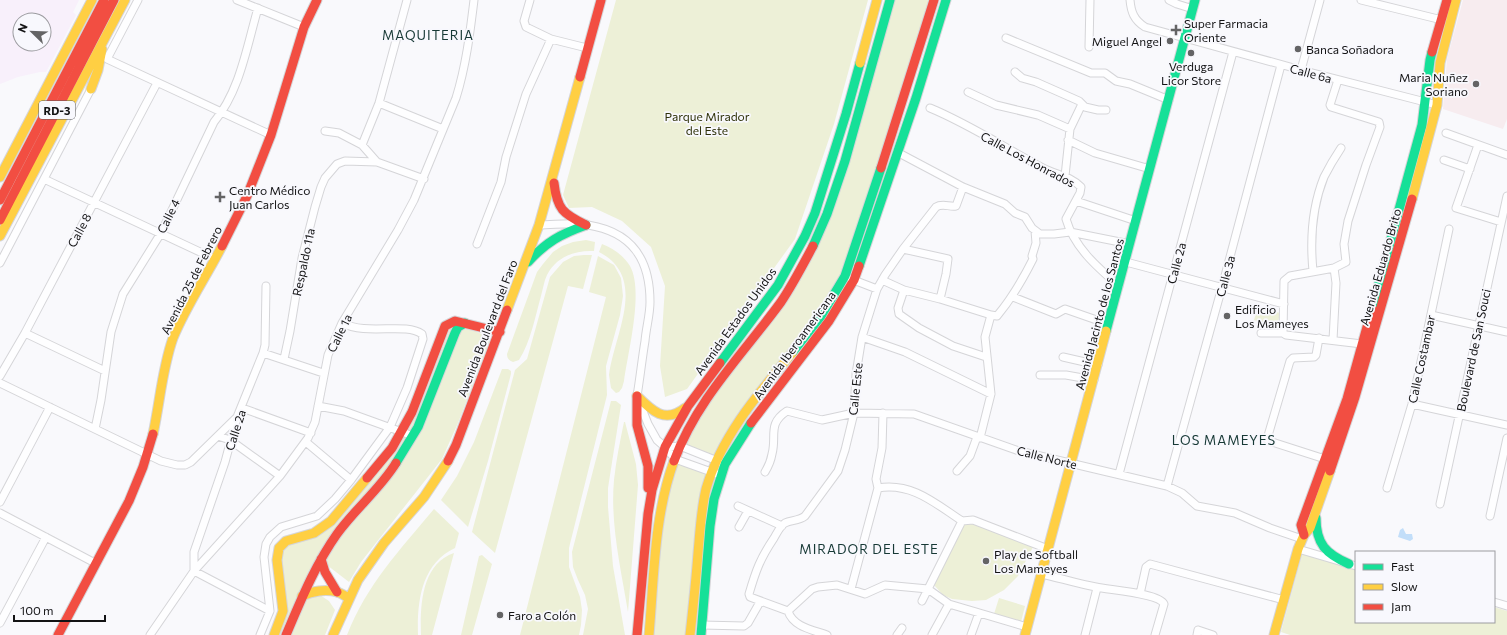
<svg xmlns="http://www.w3.org/2000/svg" width="1507" height="635" viewBox="0 0 1507 635" font-family="Commissioner,sans-serif">
  <style>
    .education { fill: #f7ecef }
    .medical { fill: #f8f0fb; fill-rule: evenodd }
    .green { fill: #edf0d7 }
    .water { fill: #c2def9 }
    .lines { fill: none; stroke-linecap: round; stroke-linejoin: round }
    .street-casing { stroke: #d5d5d8; stroke-width: 9 }
    .fast-casing { stroke: #d5d5d8; stroke-width: 11 }
    .slow-casing { stroke: #d5d5d8; stroke-width: 11 }
    .jam-casing { stroke: #d5d5d8; stroke-width: 11 }
    .street { stroke: #fefeff; stroke-width: 7 }
    .fast { stroke: #16e098; stroke-width: 9 }
    .slow { stroke: #ffcf43; stroke-width: 9 }
    .jam { stroke: #f24e42; stroke-width: 9 }
    .poi-dot { fill: #646465; stroke: #f8f8fd; stroke-width: 1.5 }
    .labels { text-anchor: middle; dominant-baseline: central; stroke-width: 3.5; stroke-linejoin: round; paint-order: stroke }
    .shield { fill: #f8f8fd; stroke: #58585a; stroke-width: 1 }
    .shield-label { font-size: 11px; font-weight: bold; fill: #131314 }
    .poi-label { font-size: 12px; fill: #131314; stroke: #f8f8fd; text-anchor: start }
    .street-label { font-size: 12px; fill: #131314; stroke: #f8f8fd }
    .park-label { font-size: 12px; fill: #2e3108; stroke: #f8f8fd }
    .neighbourhood-label { font-size: 13px; letter-spacing: 1px; fill: #173935; stroke: #f8f8fd }
  </style>
  <rect width="100%" height="100%" fill="#f9f9fc"/>
  <!-- education -->
  <path class="education" d="M1463 0H1507V119L1503 129 1443 109 1447 59Z"/>
  <!-- medical -->
  <path class="medical" d="M0 0H79L73 12 76 15 46 72H40L18 77 0 84ZM20 20H44V44H20Z"/>
  <!-- green -->
  <path class="green" d="M616 0H868L834 124 795 239 687 389 665 397 660 366 665 286 651 247 622 221 592 207 569 208 563 195Z
    M893 0H930L900 102 843 274 833 292 716 457 685 445 696 420 764 329 818 243Z
    M586 240 595 242 594 251C575 250 556 257 547 275 544 281 543 289 541 296 535 317 531 341 519 360L513 362C509 360 507 359 507 354L537 272 543 264 553 252 562 246 573 242Z
    M602 244C613 248 624 256 630 266 644 291 628 352 624 381L622 388 619 392 616 393 611 388 609 375C614 334 649 278 599 252Z
    M584 255H592L583 289 568 286 495 553 472 532 515 370 527 359 550 277 563 262 574 256Z
    M598 256 614 265 621 278 623 296 620 315 606 366 607 395 569 548V567L580 597 582 610 581 625 579 635H520L606 297 589 292Z
    M1258 307 1280 313 1277 326 1254 320Z
    M447 328H450L453 331 411 437 336 533 285 635H276L279 626 280 549 316 533 393 449Z
    M462 329C474 329 481 333 490 340L458 423 442 459 361 562 349 582 323 562 342 532 395 470Z
    M502 369H508L511 371V374L488 461 468 527 441 500 457 476 474 442Z
    M611 401H616L621 405 608 488V507L613 566 625 635H583L588 609 585 595 578 580 573 567 572 552Z
    M624 422H625L636 464 638 485 628 612C621 569 610 524 614 480 616 461 620 441 624 422Z
    M677 463 708 474 687 635H652L664 502Z
    M434 509 459 533 455 548C421 564 417 602 418 635H347C367 584 400 550 434 509Z
    M974 520 1033 547 1018 576 1004 590 986 600 972 601 952 599 943 595 934 585 965 522Z
    M454 553 432 635H421C420 607 421 564 454 553Z
    M1302 554 1356 568V622H1494V607L1507 611V635H1290L1281 632Z
    M482 555 492 564 472 635H461L479 556Z
    M320 595 329 601 335 610 325 635H289L302 602 308 597Z
    M999 598 1025 606 1021 622 994 614Z"/>
  <!-- water -->
  <path class="water" d="M1403 528 1406 534H1412L1413 539 1410 541 1398 537 1400 530Z"/>
  <g class="lines">
    <defs>
      <path id="street" d="M237 0 304 27
        M530 0 524 21 526 27 551 39 587 48
        M1130 0C1131 12 1134 20 1145 27L1301 70 1437 105
        M1169 0 1177 4 1193 9
        M1361 0 1442 20
        M1006 38 1091 73H1105L1116 81 1130 84 1169 100
        M1089 47 1090 0
        M107 59 271 135
        M107 59 138 0
        M1301 70 1320 0
        M1015 72 1022 78 1036 82 1079 101 1085 107 1098 110H1106
        M968 92 996 105 1038 115 1070 129
        M379 103 443 129
        M930 108C969 124 1005 148 1043 168 1056 175 1069 175 1081 187L1080 193 1066 219C1074 247 1097 267 1119 286
        M325 131 339 133 362 145 377 162
        M1446 133 1507 155
        M1068 140 1095 153 1150 169
        M362 145 379 103 407 0
        M1478 145 1456 208 1501 222
        M897 152 963 187 1005 204 1015 213 1025 217 1032 228 1040 234H1054L1070 232 1130 244
        M1444 160 1470 169
        M1065 176 1070 129 1082 104
        M44 179 215 259
        M1076 201 1136 221
        M539 225C555 225 572 222 588 225 632 232 650 259 650 302 650 315 646 328 645 341 642 359 640 378 637 396L648 424 657 440 665 447 675 459 717 474
        M477 244 501 182 506 157 526 94 551 39
        M903 249 948 259 946 274 940 299
        M1126 262 1284 304
        M0 263 91 89
        M1313 271C1310 240 1312 207 1324 177 1329 167 1335 157 1341 148
        M851 279 877 289
        M882 280 904 290 940 299 991 315
        M266 286 265 345 263 353 237 417 225 462 194 552V571L270 611
        M904 290 898 308 899 314 919 328 953 346 986 357
        M1013 297 1056 314 1065 309 1108 324
        M1431 315 1507 332
        M25 333 105 371
        M1261 333H1283L1286 335 1362 344
        M1283 333 1284 281 1290 276 1334 268 1346 262 1344 244 1348 221 1366 165 1380 127 1379 122 1331 107 1330 105 1338 80
        M862 337 905 352 991 394
        M1319 338 1316 355 1314 357 1293 358 1290 361 1267 439 1269 441 1325 459
        M1333 340 1336 283 1334 268
        M263 353 323 373
        M1063 357 1098 365
        M284 359 290 331 302 258 315 207 321 187 325 178 337 164 345 161 377 162 424 179
        M1040 375H1066L1094 380
        M0 376 25 333 157 83
        M0 383 161 461 177 465H185L191 462 236 418
        M1412 404 1507 425
        M318 406 344 411 413 436
        M242 408 311 433
        M95 429 101 400 111 332 123 294 161 233 214 122C240 91 247 46 258 8
        M218 436 230 440 280 476
        M980 438 991 394 985 337 991 315 997 316C1012 298 1023 279 1033 259L1032 256 1036 243 1035 231
        M306 442 351 480
        M665 447 680 446 720 462
        M957 471 970 456 977 437
        M765 472C768 467 771 460 772 454 777 436 767 424 787 411L822 420 854 413 914 414 1019 451 1167 486 1182 493 1197 506 1235 513 1270 528 1302 539
        M1119 474 1233 52
        M1167 486 1222 287 1281 65
        M878 488C912 482 936 504 962 521L973 520 1048 549
        M1387 488 1412 404 1449 229
        M0 502 50 407
        M1440 504 1507 196
        M738 506 782 526
        M0 513 95 563
        M1490 516 1507 438
        M739 527 748 511
        M1298 549 1356 566
        M1042 574C1060 578 1078 584 1096 587 1109 590 1159 593 1164 604L1155 635
        M851 589 878 488 876 479 882 448 883 413
        M1140 594 1146 567 1150 564 1284 600
        M922 601 962 521
        M1494 602 1507 606
        M788 611 812 589 818 587 837 585 865 594 885 585 928 589 949 604 1027 627
        M0 623 46 537
        M702 625 744 626 748 623 760 602
        M150 635 194 571 280 476 308 438 315 422 328 355 342 323 398 230 414 200 456 98C466 66 470 33 474 0
        M260 635 270 611 264 557 266 544 270 537 281 527 317 516 335 499 351 480 390 427 407 388 423 339 422 334C404 322 368 336 342 323
        M827 635C813 630 793 627 788 611L750 597 749 594C756 570 760 559 774 538 777 533 780 526 785 523 791 520 799 521 805 516L838 471 845 450 854 413 856 374 862 337 877 289 885 275 903 249 936 207C942 203 949 207 956 206L963 187
        M897 635 902 628
        M932 635 949 604
        M971 635 979 613
        M1085 635 1097 588
        M1197 635 1198 630 1213 635"/>
      <path id="fast" d="M813 246 827 214 845 161 890 0
        M528 262C546 242 561 234 586 225
        M859 266 916 98 946 0
        M1372 309 1422 125 1430 60 1432 52
        M1106 331 1195 0
        M792 353 821 316 845 276 881 168
        M720 363 778 285 805 236 815 213 846 114 860 63
        M396 463 418 427 455 333 458 327 465 323
        M1316 518C1316 544 1326 554 1349 564
        M701 635 710 526 714 499 725 464 751 423"/>
      <path id="slow" d="M860 63 877 0
        M91 89 98 70 102 49
        M0 177 92 0
        M1412 199 1437 105 1440 63 1456 0
        M0 236 125 0
        M507 310 539 225 580 77
        M637 396C652 411 665 424 685 408
        M153 434C160 402 162 369 173 338 186 306 206 277 222 246
        M302 596C312 591 326 589 337 592 341 593 345 596 349 598
        M274 635 283 611 277 560 279 548 286 541 314 533 331 521 367 478
        M333 635 358 580 384 543 424 497 448 461
        M649 635C654 578 654 515 674 461
        M690 635C693 608 696 580 698 553 700 532 701 510 706 489 721 437 757 395 792 353
        M1025 635 1106 331
        M1274 635 1298 549 1304 535 1310 528 1330 471"/>
      <path id="jam" d="M1432 52 1447 0
        M580 77 601 0
        M881 168 934 0
        M554 183C557 209 563 214 586 225
        M0 200 104 0
        M0 220 114 0
        M222 246 247 196 271 135 304 27 317 0
        M637 396V425L648 466V488
        M751 423 829 321 854 280 859 266
        M448 461 456 445 507 310
        M674 461C697 399 743 354 781 302 793 284 803 265 813 246
        M1330 471 1355 397 1412 199
        M367 478 392 448 412 412 445 326 455 321 500 332
        M1304 535 1301 525 1347 399 1372 309
        M321 559 325 572 337 592
        M58 635 129 501 143 467 153 434
        M286 635C301 600 315 565 337 534 355 509 380 489 396 463
        M637 635 648 514 652 490 665 447 688 406 720 363"/>
    </defs>
    <!-- street casing -->
    <use href="#street" class="street-casing"/>
    <!-- fast casing -->
    <use href="#fast" class="fast-casing"/>
    <!-- slow casing -->
    <use href="#slow" class="slow-casing"/>
    <!-- jam casing -->
    <use href="#jam" class="jam-casing"/>
    <!-- street -->
    <use href="#street" class="street"/>
    <!-- fast -->
    <use href="#fast" class="fast"/>
    <!-- slow -->
    <use href="#slow" class="slow"/>
    <!-- jam -->
    <use href="#jam" class="jam"/>
  </g>
  <!-- markers -->
  <g class="poi-dot">
    <path d="M1174 24h4v4h4v4h-4v4h-4v-4h-4v-4h4z"/>
    <circle cx="1170" cy="41" r="4"/>
    <circle cx="1298" cy="49" r="4"/>
    <circle cx="1191" cy="53" r="4"/>
    <circle cx="1476" cy="84" r="4"/>
    <path d="M218 191h4v4h4v4h-4v4h-4v-4h-4v-4h4z"/>
    <circle cx="1227" cy="316" r="4"/>
    <circle cx="986" cy="561" r="4"/>
    <circle cx="500" cy="615" r="4"/>
  </g>
  <g class="labels">
    <!-- shield labels -->
    <rect class="shield" x="39" y="101" width="36" height="18" rx="3"/>
    <g class="shield-label">
      <text x="57" y="110">RD-3</text>
    </g>
    <!-- poi labels -->
    <g class="poi-label">
      <text x="1184" y="23">Super Farmacia<tspan x="1184" dy="14">Oriente</tspan></text>
      <text x="1162" y="41" text-anchor="end">Miguel Angel</text>
      <text x="1306" y="49">Banca Soñadora</text>
      <text x="1191" y="66" text-anchor="middle">Verduga<tspan x="1191" dy="14">Licor Store</tspan></text>
      <text x="1468" y="77" text-anchor="end">Maria Nuñez<tspan x="1468" dy="14">Soriano</tspan></text>
      <text x="229" y="190">Centro Médico<tspan x="229" dy="14">Juan Carlos</tspan></text>
      <text x="1235" y="309">Edificio<tspan x="1235" dy="14">Los Mameyes</tspan></text>
      <text x="994" y="554">Play de Softball<tspan x="994" dy="14">Los Mameyes</tspan></text>
      <text x="508" y="615">Faro a Colón</text>
    </g>
    <!-- street labels -->
    <g class="street-label">
      <text transform="translate(1311 73) rotate(15)">Calle 6a</text>
      <text transform="translate(1028 159) rotate(28)">Calle Los Honrados</text>
      <text transform="translate(168 216) rotate(-64)">Calle 4</text>
      <text transform="translate(79 230) rotate(-62)">Calle 8</text>
      <text transform="translate(303 262) rotate(-78)">Respaldo 11a</text>
      <text transform="translate(1176 263) rotate(-75)">Calle 2a</text>
      <text transform="translate(1380 267) rotate(-74)">Avenida Eduardo Brito</text>
      <text transform="translate(1225 276) rotate(-75)">Calle 3a</text>
      <text transform="translate(191 280) rotate(-63)">Avenida 25 de Febrero</text>
      <text transform="translate(1099 314) rotate(-75)">Avenida Jacinto de los Santos</text>
      <text transform="translate(735 321) rotate(-54)">Avenida Estados Unidos</text>
      <text transform="translate(487 328) rotate(-69)">Avenida Boulevard del Faro</text>
      <text transform="translate(339 333) rotate(-64)">Calle 1a</text>
      <text transform="translate(794 345) rotate(-54)">Avenida Iberoamericana</text>
      <text transform="translate(1473 350) rotate(-78)">Boulevard de San Souci</text>
      <text transform="translate(1421 359) rotate(-78)">Calle Costambar</text>
      <text transform="translate(855 389) rotate(-84)">Calle Este</text>
      <text transform="translate(235 430) rotate(-72)">Calle 2a</text>
      <text transform="translate(1047 457) rotate(14)">Calle Norte</text>
    </g>
    <!-- park labels -->
    <g class="park-label">
      <text x="707" y="116">Parque Mirador<tspan x="707" dy="14">del Este</tspan></text>
    </g>
    <!-- neighbourhood labels -->
    <g class="neighbourhood-label">
      <text x="428" y="35">MAQUITERIA</text>
      <text x="1224" y="440">LOS MAMEYES</text>
      <text x="869" y="549">MIRADOR DEL ESTE</text>
    </g>
  </g>
  <!-- legend -->
  <rect x="1355" y="551" width="140" height="72" fill="#f8f8fd" stroke="#9c9ca0"/>
  <rect x="1363" y="564" width="20" height="6" fill="#16e098" stroke="#9c9ca0"/>
  <text x="1391" y="571" font-size="12" fill="#131314">Fast</text>
  <rect x="1363" y="584" width="20" height="6" fill="#ffcf43" stroke="#9c9ca0"/>
  <text x="1391" y="591" font-size="12" fill="#131314">Slow</text>
  <rect x="1363" y="604" width="20" height="6" fill="#f24e42" stroke="#9c9ca0"/>
  <text x="1391" y="611" font-size="12" fill="#131314">Jam</text>
  <!-- north arrow -->
  <g transform="translate(32 32) rotate(293)"><circle r="19" fill="#f8f8fd" stroke="#9c9ca0"/>
  <path d="M0-3L7 15L0 10L-7 15Z" fill="#646465"/>
  <text y="-6" font-size="11" font-weight="bold" text-anchor="middle" fill="#131314">N</text>
  </g>
  <!-- scale -->
  <path d="M14 615v6h91v-6" fill="none" stroke="#131314" stroke-width="2"/>
  <text x="20" y="615" font-size="12" fill="#131314" stroke="#f8f8fd" stroke-width="3" paint-order="stroke">100 m</text>
</svg>
